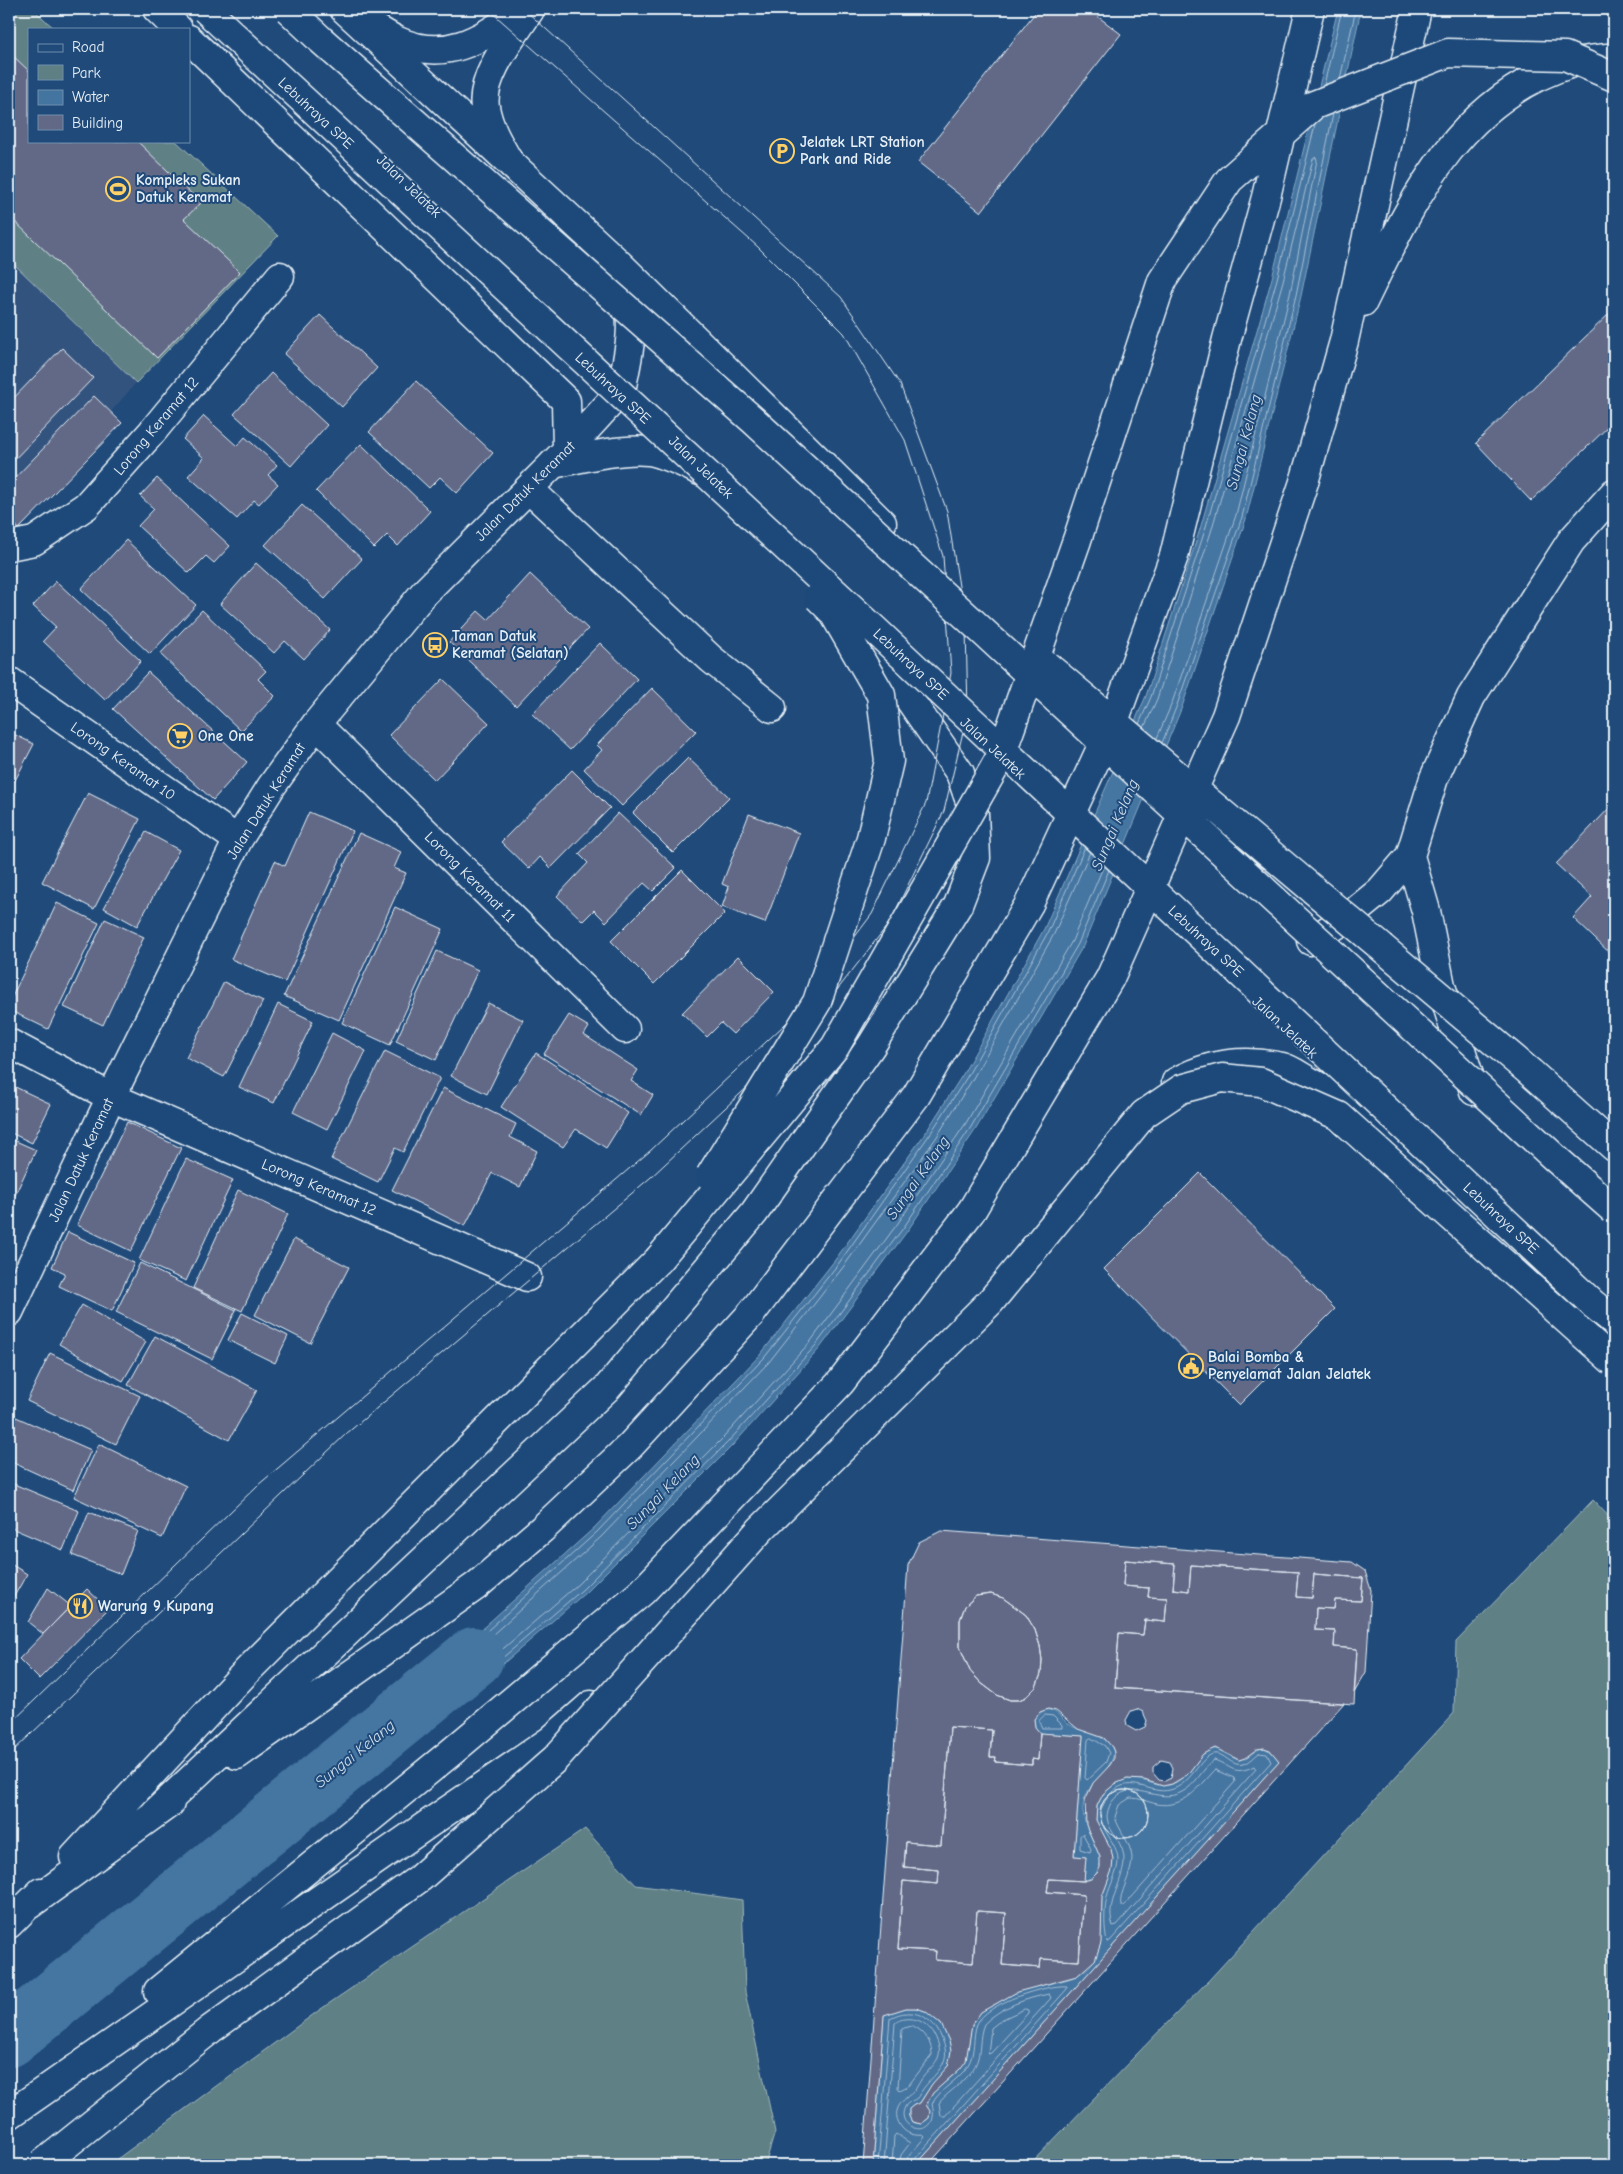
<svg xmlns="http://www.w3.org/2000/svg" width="1623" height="2174" viewBox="0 0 1623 2174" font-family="'Comic Neue',sans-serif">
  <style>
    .built { fill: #33537e }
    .green { fill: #5e8084; stroke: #a3b8be }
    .water { fill: #4475a1; stroke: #86a7c4 }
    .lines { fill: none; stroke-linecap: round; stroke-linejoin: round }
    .shore { stroke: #a6bfd5; stroke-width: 1 }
    .river { stroke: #4475a1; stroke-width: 60 }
    .building { fill: #626987; stroke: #e8f1f8; fill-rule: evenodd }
    .minor-casing { stroke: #e8f1f8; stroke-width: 31 }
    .major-casing { stroke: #e8f1f8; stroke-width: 31 }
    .highway-casing { stroke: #e8f1f8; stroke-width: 31 }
    .minor { stroke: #1f4a7a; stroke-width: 28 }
    .major { stroke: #1f4a7a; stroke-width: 28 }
    .highway { stroke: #1f4a7a; stroke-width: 28 }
    .tram { stroke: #e8f1f8; stroke-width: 1 }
    .highway-bridge-casing { stroke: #e8f1f8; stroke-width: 31; stroke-linecap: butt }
    .highway-bridge { stroke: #1f4a7a; stroke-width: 28 }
    .labels { text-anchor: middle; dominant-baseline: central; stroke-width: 4; stroke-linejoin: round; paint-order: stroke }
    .street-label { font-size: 15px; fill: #e8f1f8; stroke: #1f4a7a }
    .poi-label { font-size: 15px; font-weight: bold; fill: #e8f1f8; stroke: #1f4a7a; text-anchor: start }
    .water-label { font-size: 16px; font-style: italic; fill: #cfdeeb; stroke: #1f4a7a }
  </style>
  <rect width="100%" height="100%" fill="#1f4a7a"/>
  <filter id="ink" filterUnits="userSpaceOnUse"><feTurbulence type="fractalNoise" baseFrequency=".02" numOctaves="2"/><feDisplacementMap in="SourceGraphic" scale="10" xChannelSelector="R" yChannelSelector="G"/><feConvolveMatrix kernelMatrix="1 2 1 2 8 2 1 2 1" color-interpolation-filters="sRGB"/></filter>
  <g filter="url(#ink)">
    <!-- built -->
    <path class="built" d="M9 259 136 383 56 475 9 497Z"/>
    <!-- green -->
    <path class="green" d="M9 9H33L55 29H29V141H176L278 236 136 383 9 259Z
      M1593 1500 1614 1522V2165H1029L1209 1980 1454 1713 1456 1642Z
      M585 1829 636 1885 742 1900 745 1992 775 2132 765 2165H109L318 2011Z"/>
    <!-- water -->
    <path class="water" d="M1338 9H1361L1301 296 1246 519 1182 707 1083 946 976 1129 908 1230 820 1348 732 1446 586 1592 430 1727 395 1695 465 1644 594 1528 760 1355 835 1260 926 1132 963 1074 1044 929 1146 696 1200 529 1272 278Z
      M1044 1710C1056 1708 1060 1718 1070 1725 1081 1732 1094 1732 1105 1740 1110 1743 1112 1747 1114 1752 1111 1775 1083 1782 1083 1810 1084 1829 1097 1844 1101 1862L1095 1876 1084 1881 1086 1857 1074 1856 1083 1736 1040 1733 1035 1727 1034 1719Z
      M1264 1748 1273 1753 1279 1761 916 2165H873L884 2015C894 2011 904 2007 914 2008 936 2010 955 2038 950 2059 948 2072 927 2089 920 2103 909 2105 905 2113 912 2122L921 2124 929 2118C922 2088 946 2087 960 2068 973 2051 965 2027 980 2012 984 2008 991 2005 996 2003 1003 1999 1010 1995 1017 1992 1042 1981 1079 1986 1095 1959 1106 1939 1100 1859 1100 1832 1098 1827 1096 1822 1096 1817 1095 1796 1115 1777 1135 1779 1146 1780 1158 1788 1169 1785 1189 1781 1198 1748 1215 1749 1225 1749 1230 1758 1239 1760 1249 1758 1254 1749 1264 1748Z"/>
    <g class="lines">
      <!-- shore -->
      <path class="shore" d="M1340 79 1356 9
        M1324 85 1342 9
        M1139 724 1151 697 1205 530 1277 279 1315 125
        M1144 728 1157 699 1211 532 1283 281 1313 159 1316 157 1317 160 1290 294 1236 515 1172 703 1157 738
        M1162 743 1177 705 1242 517 1296 295 1333 114
        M1085 847 1048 932 967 1077 930 1134 839 1263 764 1358 597 1532 468 1648 404 1694 405 1698 428 1719H431L583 1589 728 1442 816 1345 904 1227 971 1127 1078 944 1109 870
        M1090 852 1054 934 972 1080 936 1138 844 1266 769 1362 601 1537 472 1653 414 1695V1698L428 1711H431L578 1584 723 1438 811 1341 898 1223 966 1123 1072 941 1104 865
        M450 1678H454L453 1682 431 1701 426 1699V1696Z
        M1045 1715 1053 1716 1062 1725V1728H1042L1039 1721Z
        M1091 1738 1105 1746 1109 1753 1106 1762 1087 1780 1085 1778 1088 1740Z
        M1259 1753 1267 1754 1271 1762 1110 1941 1107 1942C1104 1929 1104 1909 1107 1897 1110 1884 1118 1873 1118 1860 1118 1842 1098 1830 1101 1811 1103 1804 1107 1797 1112 1792 1132 1774 1150 1795 1170 1790 1191 1785 1200 1757 1213 1754 1224 1751 1231 1768 1244 1764 1250 1762 1254 1757 1259 1753Z
        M1214 1760C1231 1765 1233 1777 1254 1766L1256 1769 1117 1925 1113 1926C1105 1904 1122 1884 1124 1863 1126 1843 1108 1833 1107 1817 1107 1812 1109 1807 1111 1803 1130 1775 1157 1806 1182 1792 1196 1785 1202 1769 1214 1760Z
        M1215 1770 1234 1778 1235 1782 1124 1906H1121C1118 1893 1133 1874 1132 1857 1130 1841 1119 1831 1115 1817L1119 1805 1130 1798C1140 1798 1148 1802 1157 1804 1184 1809 1199 1787 1215 1770Z
        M1083 1834 1091 1849 1090 1852 1080 1849V1836Z
        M1049 1994 1051 1998 945 2116H941L939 2103C950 2089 966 2083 975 2066 982 2053 978 2037 984 2024 1000 2007 1027 1998 1049 1994Z
        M1025 2009 1028 2010V2013L991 2053 988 2054 991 2028 1001 2020Z
        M913 2026C925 2031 932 2043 932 2055L908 2086 900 2090 898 2088 902 2029Z
        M878 2165 890 2018C912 2006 933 2016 942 2039 945 2046 947 2054 944 2061 941 2071 927 2082 921 2092 919 2094 919 2096 917 2098 912 2102 908 2101 905 2107 893 2131 942 2142 932 2104 941 2087 959 2081 968 2065 976 2052 972 2037 977 2024 986 2003 1047 1984 1067 1986V1989L914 2160 912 2165
        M884 2165 895 2023C900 2018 910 2018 917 2020 924 2022 930 2028 934 2034 946 2057 936 2061 923 2077 919 2082 916 2090 912 2093 900 2102 890 2112 902 2128 907 2134 915 2136 923 2135L925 2137 908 2157 906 2165
        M892 2165 894 2136 896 2134 910 2143 901 2155 899 2165"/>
      <!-- river -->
      <path class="river" d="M9 2037 474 1657"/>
    </g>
    <!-- building -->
    <path class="building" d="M1038 9H1088L1121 34 981 212 918 162Z
      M9 52 29 71V141H137L201 203 184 219 240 272 157 358 9 216Z
      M1614 309V421L1531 501 1476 443Z
      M320 315 377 368 342 407 284 354Z
      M62 348 93 378 9 465V403Z
      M271 373 327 425 291 466 234 414Z
      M416 381 493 453 457 493 440 477 429 488 369 432Z
      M94 396 122 423 19 529 9 518V484Z
      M204 416 237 446 245 437 277 465 268 475 278 484 259 504 254 500 237 519 188 476 204 458 183 439Z
      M361 444 430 511 398 546 387 535 374 548 316 491Z
      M157 478 230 546 214 563 206 556 189 573 138 526 154 509 140 496Z
      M302 505 362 559 325 599 265 545Z
      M126 540 196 605 150 654 81 589Z
      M256 563 330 630 304 659 285 641 274 653 220 604Z
      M530 574 588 629 516 706 449 642 478 611 488 620Z
      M56 581 141 661 105 700 43 641 56 627 33 606Z
      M202 610 266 671 258 679 275 696 241 731 160 654Z
      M600 643 637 679 570 750 532 714Z
      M148 672 247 762 213 800 113 709Z
      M443 679 489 723 435 780 389 735Z
      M652 688 696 731 622 806 584 769 602 750 597 745Z
      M9 732 34 744 9 792Z
      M688 758 729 797 673 853 633 813Z
      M572 770 610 808 551 868 540 857 529 869 501 842Z
      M88 793 140 819 94 909 42 882Z
      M1614 803V957L1573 918 1592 897 1556 864Z
      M309 812 353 831 285 982 231 959 275 861 285 866Z
      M618 813 676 868 653 891 644 883 606 922 594 910 583 921 557 896 588 863 579 854Z
      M749 814 799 833 765 923 722 907 729 887 722 884Z
      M146 832 179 850 137 926 104 908Z
      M359 833 401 852 394 868 406 873 339 1020 284 996Z
      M682 870 725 913 654 984 611 941Z
      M57 903 99 923 48 1029 9 1010V1003Z
      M395 907 443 929 390 1045 342 1023Z
      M105 919 144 937 103 1025 64 1007Z
      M437 951 478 970 436 1060 396 1041Z
      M738 956 774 992 733 1034 721 1023 707 1037 682 1013Z
      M224 982 263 1001 224 1077 186 1058Z
      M488 1003 523 1020 487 1094 451 1076Z
      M278 1004 313 1021 274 1103 239 1087Z
      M569 1015 589 1027 584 1035 638 1070 631 1081 653 1095 641 1115 544 1054Z
      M332 1033 366 1051 327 1129 293 1112Z
      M385 1051 440 1078 403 1152 395 1148 378 1182 331 1159Z
      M536 1053 628 1113 606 1148 576 1129 563 1147 501 1107Z
      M9 1084 51 1104 32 1143 9 1132Z
      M443 1088 516 1124 510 1137 537 1151 520 1187 492 1173 465 1226 392 1190Z
      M127 1122 181 1148 131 1251 77 1225Z
      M9 1138 36 1150 9 1208Z
      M186 1159 233 1180 186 1281 139 1260Z
      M1200 1173 1335 1309 1239 1405 1104 1269Z
      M238 1190 288 1214 242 1311 193 1288Z
      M68 1232 134 1263 112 1311 59 1286 65 1273 52 1267Z
      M294 1239 349 1267 310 1343 255 1315Z
      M140 1263 236 1310 212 1359 116 1312Z
      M82 1305 146 1342 123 1381 59 1344Z
      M242 1313 288 1336 275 1363 228 1340Z
      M155 1336 257 1390 229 1440 128 1385Z
      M50 1353 140 1396 116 1444 27 1401Z
      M16 1417 91 1450 73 1490 9 1461V1433Z
      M99 1444 186 1486 162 1538 74 1497Z
      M9 1482 79 1511 63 1550 9 1527Z
      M89 1512 138 1531 121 1574 72 1555Z
      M941 1531 1352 1562 1365 1571 1371 1590 1366 1672 1354 1693 1357 1649 1334 1647 1335 1631 1315 1630 1316 1608 1334 1609 1335 1600 1361 1601 1363 1578 1314 1574 1312 1598 1296 1597 1298 1572 1191 1565 1189 1591 1173 1589 1175 1564 1125 1560 1123 1586 1149 1588 1148 1597 1167 1598 1165 1622 1145 1620 1143 1635 1119 1633 1115 1688 1344 1703 928 2165H916L1279 1761 1270 1750 1264 1748 1257 1749 1245 1758 1239 1760 1215 1748 1203 1754 1187 1775 1172 1784 1163 1786 1144 1780 1127 1779 1115 1784 1103 1794 1097 1806 1096 1820 1111 1849 1113 1859 1112 1870 1102 1897 1101 1943 1095 1960 1077 1976 1017 1992 981 2012 972 2025 966 2061 960 2069 933 2093 926 2105 930 2111 929 2118 921 2124 912 2122 909 2116V2109L914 2105 920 2103 932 2084 948 2066 951 2051 949 2041 941 2024 925 2011 916 2008H906L884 2015 873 2165H863L908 1565 919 1542ZM991 1594 1003 1598 1026 1615 1035 1630 1040 1646 1042 1660 1041 1674 1036 1687 1026 1697 1019 1700H1010L997 1695 981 1683 970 1671 960 1647V1620L965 1606 976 1596ZM1048 1709 1056 1711 1078 1729 1104 1738 1112 1747 1114 1752V1758L1110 1765 1093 1783 1085 1800 1086 1825 1100 1857V1867L1098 1872 1091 1879 1084 1881 1049 1879 1047 1892 1084 1895 1079 1961 1041 1959 1040 1968 1002 1965 1006 1913 977 1911 973 1963 935 1960 936 1951 898 1949 903 1881 938 1884 939 1870 904 1867 906 1842 941 1845 950 1727 992 1730 990 1757H996L995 1762 1032 1765V1759L1038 1760 1040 1733 1035 1727 1034 1719 1040 1712ZM1137 1709 1143 1712 1147 1721 1145 1727 1136 1731 1127 1726 1126 1720 1131 1711ZM1161 1760 1170 1762 1173 1768 1171 1778 1165 1781 1159 1780 1153 1773V1767Z
      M1125 1560 1175 1564 1173 1589 1189 1591 1191 1565 1298 1572 1296 1597 1312 1598 1314 1574 1363 1578 1361 1601 1335 1600 1334 1609 1316 1608 1315 1630 1335 1631 1334 1647 1357 1649 1354 1704 1115 1688 1119 1633 1143 1635 1145 1620 1165 1622 1167 1598 1148 1597 1149 1588 1123 1586Z
      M9 1563 27 1574 9 1605Z
      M48 1588 71 1606 43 1634 28 1622Z
      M87 1589 108 1609 39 1679 19 1659Z
      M991 1594 1003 1598 1026 1615 1035 1630 1040 1646 1042 1660 1041 1674 1036 1687 1026 1697 1019 1700H1010L997 1695 981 1683 970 1671 960 1647V1620L965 1606 976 1596Z
      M950 1727 992 1730 990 1757H996L995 1762 1032 1765V1759L1038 1760 1040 1733 1083 1736 1074 1856 1086 1857 1084 1881 1049 1879 1047 1892 1084 1895 1079 1961 1041 1959 1040 1968 1002 1965 1006 1913 977 1911 973 1963 935 1960 936 1951 898 1949 903 1881 938 1884 939 1870 904 1867 906 1842 941 1845Z
      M1100 1814a24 24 0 1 1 48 0a24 24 0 1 1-48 0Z
      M1100 1814a24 24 0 1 1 48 0a24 24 0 1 1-48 0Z"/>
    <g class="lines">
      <defs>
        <path id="minor" d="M157 9 178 29
          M368 24C378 29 387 36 398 41 449 64 484 36 525 9
          M189 39 566 401 567 450
          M508 160C498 143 488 126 485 107 480 76 514 35 530 10
          M529 489 711 659 772 708
          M9 546 34 541 86 506 152 432 280 276
          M9 681 238 840
          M316 724 625 1029
          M1410 856 1426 911 1441 986 1474 1091
          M1311 941 1347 918 1380 891 1410 856 1434 778 1471 697 1571 541 1614 493
          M9 1043 111 1097 527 1277
          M9 1312 111 1097 238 840 271 787 316 724 424 593 567 450 621 391"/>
        <path id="major" d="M344 9 614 259 882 523
          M621 391C627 360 637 325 626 294
          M553 464C581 458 621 448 649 451 667 454 686 464 702 472"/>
        <path id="highway" d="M1363 302C1412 202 1457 98 1573 63 1586 59 1601 59 1614 57
          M1305 479 1344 341 1417 9
          M1531 1073 1614 1147
          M1176 1082C1209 1063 1245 1059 1282 1067 1291 1069 1301 1077 1309 1081 1357 1107 1399 1143 1443 1176
          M237 1755 476 1586 542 1529 630 1446 751 1314
          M155 1813 608 1387 754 1213 871 1046 958 905 976 858 974 813 960 773 863 632
          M74 1857 246 1672 658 1260
          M29 1905 170 1803
          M9 1924 41 1892
          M158 1991 449 1754 642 1592 841 1382 972 1210
          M9 2115 444 1813 551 1740 591 1705"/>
      </defs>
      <!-- minor casing -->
      <use href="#minor" class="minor-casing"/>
      <!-- major casing -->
      <use href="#major" class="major-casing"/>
      <!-- highway casing -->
      <use href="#highway" class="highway-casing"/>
      <!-- minor -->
      <use href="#minor" class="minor"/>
      <!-- major -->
      <use href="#major" class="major"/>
      <!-- highway -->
      <use href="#highway" class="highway"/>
      <!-- tram -->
      <path class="tram" d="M9 1725 257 1486 650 1151 800 1010 872 914 926 803 951 673 943 556 905 440 844 333 758 247 488 9
        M9 1755 346 1434 650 1178 799 1039 890 922 944 811 968 711 966 630 947 511 900 384 841 297 524 9"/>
      <defs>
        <path id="highway-bridge" d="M205 9 873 628 1593 1304 1614 1321
          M288 9 321 40 753 420 1555 1158 1614 1210
          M1046 665 1531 1073
          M710 1176 817 1002 871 838 889 761 881 695 833 612 818 597
          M972 1210 1110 978 1226 716 1305 479
          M658 1260 835 1047 1000 758 1077 540 1162 281 1229 180 1314 105 1448 53 1565 56 1614 77
          M751 1314 916 1096 1029 904 1116 716 1174 556 1227 339 1266 197 1310 9
          M41 2165 211 2029 420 1878 555 1759 760 1530 991 1301 1144 1114 1181 1089 1222 1078 1261 1082 1339 1116 1614 1362"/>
      </defs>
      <!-- highway-bridge casing -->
      <use href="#highway-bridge" class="highway-bridge-casing"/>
      <!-- highway-bridge -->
      <use href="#highway-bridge" class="highway-bridge"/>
    </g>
  </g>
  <!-- icons -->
  <defs>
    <symbol id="parking-ring" viewBox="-11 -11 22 22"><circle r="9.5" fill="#1f4a7a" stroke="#ffd166" stroke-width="1.5"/><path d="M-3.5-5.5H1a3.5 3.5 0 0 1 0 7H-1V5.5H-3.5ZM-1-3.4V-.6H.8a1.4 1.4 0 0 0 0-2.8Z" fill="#ffd166"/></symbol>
    <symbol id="stadium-ring" viewBox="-11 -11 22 22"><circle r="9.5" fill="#1f4a7a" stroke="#ffd166" stroke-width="1.5"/><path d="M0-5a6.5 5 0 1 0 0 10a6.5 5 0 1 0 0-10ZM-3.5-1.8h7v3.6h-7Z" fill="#ffd166"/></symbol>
    <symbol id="bus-ring" viewBox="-11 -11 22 22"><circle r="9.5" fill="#1f4a7a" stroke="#ffd166" stroke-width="1.5"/><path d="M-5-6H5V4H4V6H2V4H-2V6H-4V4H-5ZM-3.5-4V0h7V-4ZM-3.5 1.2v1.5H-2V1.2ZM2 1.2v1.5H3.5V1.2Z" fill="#ffd166"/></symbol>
    <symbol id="supermarket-ring" viewBox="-11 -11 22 22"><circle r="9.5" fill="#1f4a7a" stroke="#ffd166" stroke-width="1.5"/><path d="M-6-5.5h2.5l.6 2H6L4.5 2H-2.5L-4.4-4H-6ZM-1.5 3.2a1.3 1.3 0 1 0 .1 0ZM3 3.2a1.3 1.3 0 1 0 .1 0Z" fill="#ffd166"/></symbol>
    <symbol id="civic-ring" viewBox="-11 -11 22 22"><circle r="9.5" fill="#1f4a7a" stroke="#ffd166" stroke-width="1.5"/><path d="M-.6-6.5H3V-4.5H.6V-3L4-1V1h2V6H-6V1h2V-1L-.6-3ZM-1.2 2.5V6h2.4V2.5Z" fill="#ffd166"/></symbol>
    <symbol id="restaurant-ring" viewBox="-11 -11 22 22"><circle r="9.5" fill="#1f4a7a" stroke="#ffd166" stroke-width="1.5"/><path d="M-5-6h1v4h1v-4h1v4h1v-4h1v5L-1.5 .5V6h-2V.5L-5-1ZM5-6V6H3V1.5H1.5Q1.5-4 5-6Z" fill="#ffd166"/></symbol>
  </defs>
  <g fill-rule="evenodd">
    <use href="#parking-ring" x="768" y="137" width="28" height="28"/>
    <use href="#stadium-ring" x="104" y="175" width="28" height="28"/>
    <use href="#bus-ring" x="421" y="631" width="28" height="28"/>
    <use href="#supermarket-ring" x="166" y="722" width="28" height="28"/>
    <use href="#civic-ring" x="1177" y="1352" width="28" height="28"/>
    <use href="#restaurant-ring" x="66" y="1592" width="28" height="28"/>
  </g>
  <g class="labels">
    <!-- street labels -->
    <g class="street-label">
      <text transform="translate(316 113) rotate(43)">Lebuhraya SPE</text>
      <text transform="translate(409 186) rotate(44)">Jalan Jelatek</text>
      <text transform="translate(613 388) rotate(43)">Lebuhraya SPE</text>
      <text transform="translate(156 426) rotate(-50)">Lorong Keramat 12</text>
      <text transform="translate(701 467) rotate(44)">Jalan Jelatek</text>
      <text transform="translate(525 491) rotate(-45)">Jalan Datuk Keramat</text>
      <text transform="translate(911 664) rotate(43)">Lebuhraya SPE</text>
      <text transform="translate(993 748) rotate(43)">Jalan Jelatek</text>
      <text transform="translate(123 761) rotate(35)">Lorong Keramat 10</text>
      <text transform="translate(266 801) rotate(-58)">Jalan Datuk Keramat</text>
      <text transform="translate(470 877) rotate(45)">Lorong Keramat 11</text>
      <text transform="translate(1206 941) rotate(43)">Lebuhraya SPE</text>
      <text transform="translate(1285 1027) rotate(43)">Jalan Jelatek</text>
      <text transform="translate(81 1160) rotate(-65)">Jalan Datuk Keramat</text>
      <text transform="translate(319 1187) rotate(23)">Lorong Keramat 12</text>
      <text transform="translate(1501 1218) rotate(43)">Lebuhraya SPE</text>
    </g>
    <!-- poi labels -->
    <g class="poi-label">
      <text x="800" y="142">Jelatek LRT Station<tspan x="800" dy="17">Park and Ride</tspan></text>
      <text x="136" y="180">Kompleks Sukan<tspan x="136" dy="17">Datuk Keramat</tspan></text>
      <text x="452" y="636">Taman Datuk<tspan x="452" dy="17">Keramat (Selatan)</tspan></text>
      <text x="198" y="736">One One</text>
      <text x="1208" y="1357">Balai Bomba &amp;<tspan x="1208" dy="17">Penyelamat Jalan Jelatek</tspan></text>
      <text x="98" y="1606">Warung 9 Kupang</text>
    </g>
    <!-- water labels -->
    <g class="water-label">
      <text transform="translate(1244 442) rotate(-75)">Sungai Kelang</text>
      <text transform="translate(1115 825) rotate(-67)">Sungai Kelang</text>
      <text transform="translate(918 1178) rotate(-55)">Sungai Kelang</text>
      <text transform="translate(663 1492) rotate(-46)">Sungai Kelang</text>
      <text transform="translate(355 1754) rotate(-39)">Sungai Kelang</text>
    </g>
  </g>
  <!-- margin -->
  <rect width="1623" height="2174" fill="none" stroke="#1f4a7a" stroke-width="30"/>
  <rect x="15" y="15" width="1593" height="2144" fill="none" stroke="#e8f1f8" stroke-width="2" filter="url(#ink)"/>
  <!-- legend -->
  <rect x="28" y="28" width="162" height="115" fill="#1f4a7a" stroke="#6f8dac"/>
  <rect x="38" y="44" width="25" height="8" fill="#1f4a7a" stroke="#6f8dac"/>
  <text x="72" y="52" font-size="15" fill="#e8f1f8">Road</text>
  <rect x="38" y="65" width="25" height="15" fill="#5e8084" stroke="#6f8dac"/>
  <text x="72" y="78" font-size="15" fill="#e8f1f8">Park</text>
  <rect x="38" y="90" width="25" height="15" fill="#4475a1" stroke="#6f8dac"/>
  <text x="72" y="102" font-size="15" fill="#e8f1f8">Water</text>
  <rect x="38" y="115" width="25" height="15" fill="#626987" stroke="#6f8dac"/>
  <text x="72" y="128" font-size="15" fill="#e8f1f8">Building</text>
</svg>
